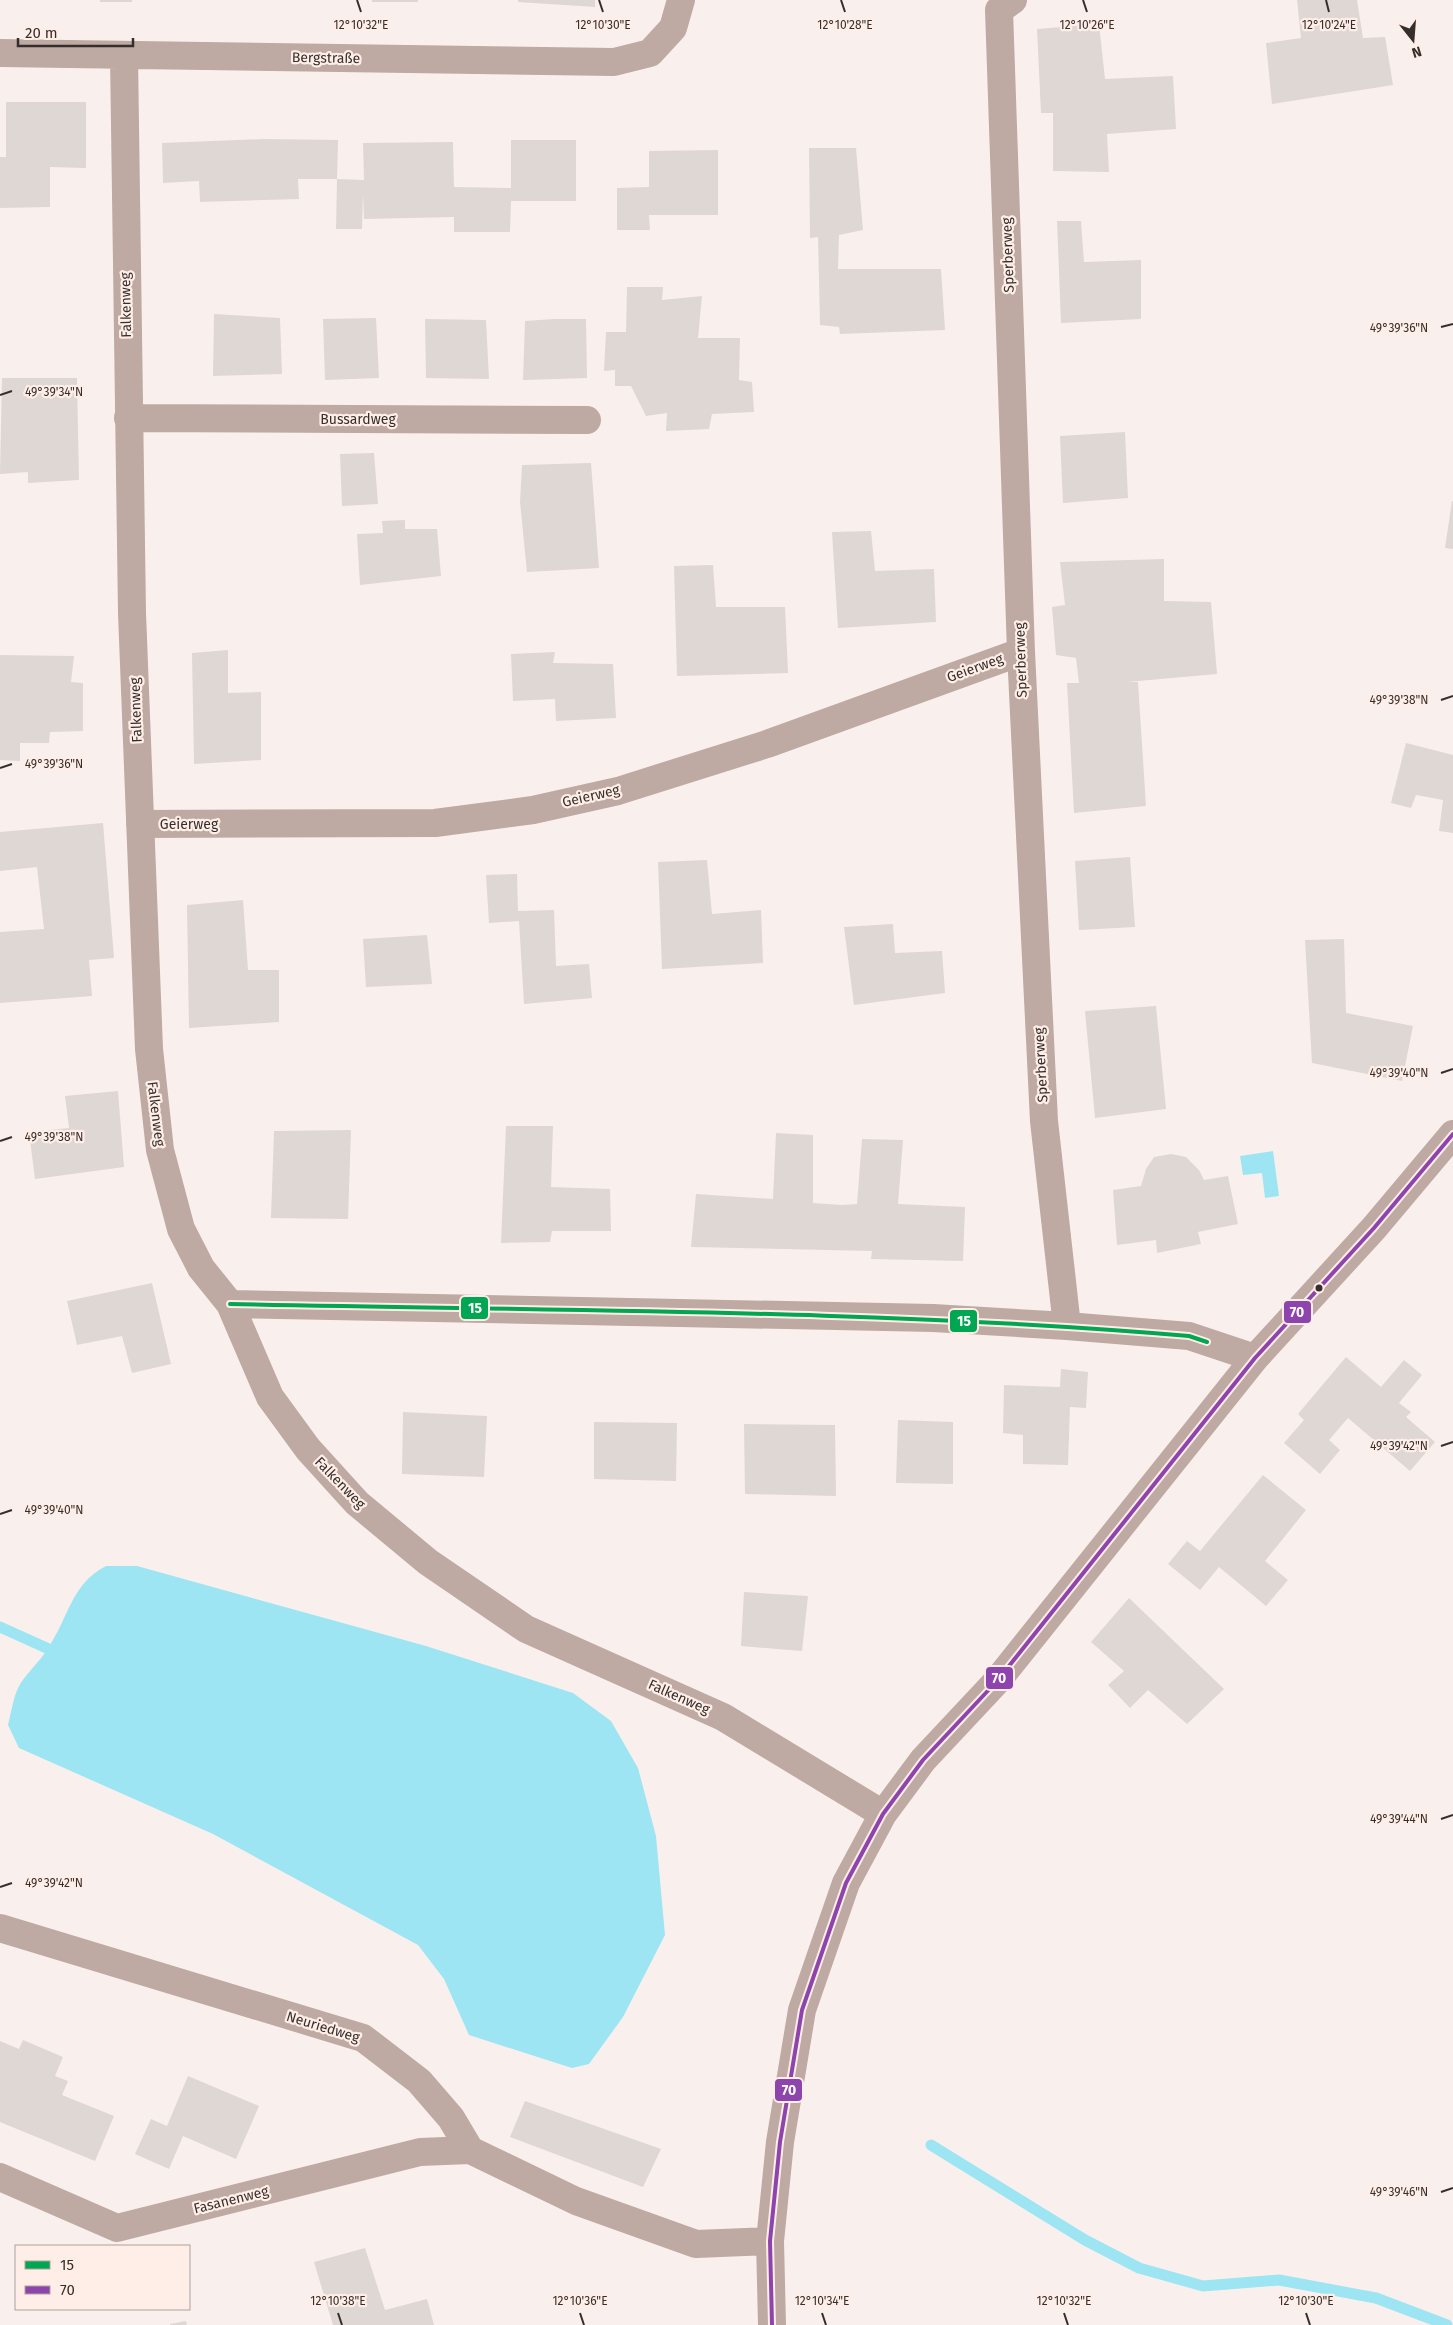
<svg xmlns="http://www.w3.org/2000/svg" width="1453" height="2325" viewBox="0 0 1453 2325" font-family="'Fira Sans',sans-serif">
  <style>
    .water { fill: #9de5f3 }
    .lines { fill: none; stroke-linecap: round; stroke-linejoin: round }
    .stream { stroke: #9de5f3; stroke-width: 11 }
    .building { fill: #ded7d4 }
    .minor { stroke: #bea9a3; stroke-width: 28 }
    .bus-1-casing { stroke: #ffeee7; stroke-width: 8 }
    .bus-2-casing { stroke: #ffeee7; stroke-width: 8 }
    .bus-1 { stroke: #00a651; stroke-width: 4 }
    .bus-2 { stroke: #8e44ad; stroke-width: 4 }
    .ticks { fill: none; stroke: #352f2c; stroke-width: 2 }
    .bus-dot { fill: #352f2c; stroke: #ffeee7; stroke-width: 2 }
    .labels { text-anchor: middle; dominant-baseline: central; stroke-width: 4.5; stroke-linejoin: round; paint-order: stroke }
    .street-label { font-size: 14px; fill: #352f2c; stroke: #ffeee7 }
    .ticks-label { font-size: 12px; text-anchor: middle; fill: #352f2c; stroke: #ffeee7; stroke-width: 4.5; stroke-linejoin: round; paint-order: stroke }
    .line-badge { stroke: #ffeee7; stroke-width: 2 }
    .badge-label { font-size: 14px; text-anchor: middle; font-weight: bold; fill: #fff }
  </style>
  <rect width="100%" height="100%" fill="#f9f0ed"/>
  <!-- water -->
  <path class="water" d="M1273 1151 1279 1196 1265 1198 1262 1173 1243 1175 1240 1156Z
    M106 1566H137L426 1646 573 1693 611 1721 638 1768 656 1836 665 1935 623 2017 589 2064 572 2068 469 2035 444 1979 418 1945 213 1834 19 1748 8 1725C11 1713 13 1699 18 1688 25 1674 40 1662 48 1648 69 1617 71 1584 106 1566Z"/>
  <g class="lines">
    <!-- stream -->
    <path class="stream" d="M0 1627 62 1655
      M931 2145 1085 2240 1139 2268 1203 2286 1279 2280 1376 2298 1447 2325"/>
  </g>
  <!-- building -->
  <path class="building" d="M100 0H132V2H100Z
    M372 0H418V2H372Z
    M518 0H595V7L518 2Z
    M1297 0H1357L1363 38 1385 37 1393 85 1272 104 1266 43 1301 38Z
    M1099 24 1105 79 1173 76 1176 129 1107 134 1109 172 1053 171V113H1041L1037 29Z
    M6 102H86V168L50 167V207L0 208V157H6Z
    M264 139 338 140 337 179H298L299 199 200 202 199 181 163 183 162 143Z
    M511 140H576V201H511L510 232H454V217L364 219 363 194 362 229H336L337 179 364 180 363 143 453 142 454 187 511 188Z
    M809 148H856L863 230 839 235 838 269H941L945 330 840 334 839 327 820 325 818 237 810 238Z
    M718 150V215H649L650 230H617V188L649 187V151Z
    M1057 221H1081L1084 262 1141 260V319L1061 323Z
    M627 287H663L662 300 702 296 698 338H740L739 380 752 382 754 412 712 414 709 429 666 431 667 413 646 416 631 386H615V370L604 371 606 332H626Z
    M214 314 280 318 282 374 213 376Z
    M376 318 379 378 325 380 323 319Z
    M425 319 486 320 489 379 426 378Z
    M554 319H586L587 378 523 380 525 321Z
    M2 378H77L79 480 28 483V472L0 474Z
    M1125 432 1128 498 1063 503 1060 436Z
    M374 453 378 504 342 506 340 454Z
    M591 463 599 568 527 572 520 502 522 465Z
    M1452 501H1453V549L1445 548Z
    M405 520V529H437L441 576 360 585 357 534 383 533 382 521Z
    M871 531 875 571 934 569 936 622 838 628 832 532Z
    M1164 559V601L1211 602 1217 674 1127 682H1138L1146 806 1074 813 1067 683H1079L1076 658 1056 655 1052 607 1065 605 1060 562Z
    M713 565 716 607H785L788 673 677 676 674 566Z
    M228 650V693L261 692V760L194 764 192 653Z
    M555 652 553 663 613 664 616 718 556 721 555 699 513 701 511 654Z
    M0 655 74 656 71 682 83 683V731L50 732 49 743H20V761L0 760Z
    M1406 743 1453 755V833L1439 831 1443 800 1416 795 1411 808 1391 803Z
    M103 823 114 958 89 960 92 996 0 1003V932L44 929 37 867 0 871V832Z
    M1130 857 1135 927 1079 930 1075 861Z
    M707 860 712 914 761 910 763 963 662 969 658 862Z
    M517 874 518 911 554 910 556 966 589 964 592 998 524 1004 519 921 489 923 486 875Z
    M243 900 248 970H279V1022L189 1028 187 905Z
    M893 924 895 953 942 951 945 993 854 1005 844 927Z
    M427 935 432 984 366 987 363 939Z
    M1344 939 1346 1013 1413 1026 1402 1081 1312 1063 1305 940Z
    M1156 1006 1166 1109 1095 1118 1085 1011Z
    M118 1091 124 1167 35 1179 29 1132 69 1128 65 1096Z
    M506 1126H553L551 1187 610 1189 611 1231H552L550 1242 501 1243Z
    M351 1130 348 1219 271 1218 274 1131Z
    M776 1133 813 1135V1203L842 1205 857 1204 862 1139 903 1140 898 1204 965 1207 963 1261 871 1259 872 1251 691 1247 696 1194 773 1199Z
    M1171 1154 1186 1157 1199 1170 1204 1180 1228 1176 1238 1224 1198 1232 1201 1244 1157 1253 1156 1240 1117 1245 1113 1190 1141 1186 1146 1169 1154 1157Z
    M152 1283 171 1364 132 1373 122 1336 77 1345 67 1301Z
    M1346 1357 1381 1387 1404 1360 1422 1375 1399 1403 1411 1412 1406 1417 1435 1442 1410 1471 1348 1418 1329 1440 1340 1450 1320 1474 1284 1443 1304 1420 1298 1414Z
    M1061 1369 1088 1372 1086 1408 1070 1407 1068 1465 1023 1464V1435L1003 1433 1004 1385 1060 1387Z
    M403 1412 487 1416 484 1477 402 1474Z
    M898 1420 953 1422V1484L896 1483Z
    M594 1422 677 1423 676 1481 594 1479Z
    M744 1424 835 1425 836 1496 745 1494Z
    M1263 1475 1306 1510 1265 1561 1288 1580 1266 1606 1219 1567 1200 1590 1168 1564 1187 1541 1200 1551Z
    M744 1592 808 1596 802 1651 741 1646Z
    M1129 1598 1224 1689 1187 1724 1148 1690 1130 1708 1108 1685 1124 1671 1091 1642Z
    M23 2040 63 2057 55 2076 68 2081 62 2095 114 2116 95 2161 0 2122V2041L19 2049Z
    M188 2076 259 2106 236 2159 183 2136 169 2169 135 2154 151 2119 167 2126Z
    M525 2101 661 2149 643 2187 510 2137Z
    M365 2248 385 2310 427 2299 434 2325H333L314 2262Z
    M186 2321 187 2325H170V2324Z"/>
  <g class="lines">
    <!-- minor -->
    <path class="minor" d="M1013 0 999 10 1021 652 1044 1121 1067 1326
      M0 53 614 62 650 53 673 28 681 0
      M124 55 132 613 149 1049 160 1150 181 1229 201 1268 230 1304 270 1397 308 1449 357 1503 428 1562 526 1629 723 1717 883 1814
      M128 418 587 420
      M140 824 435 823 533 810 618 791 767 744 1021 652
      M230 1304 933 1318 1067 1326 1189 1336 1255 1358
      M0 1928 363 2038 419 2081 451 2118 470 2150 576 2201 696 2244 770 2241
      M0 2177 117 2228 420 2152 470 2150
      M772 2325 770 2241 780 2142 802 2010 846 1883 883 1814 923 1760 997 1681 1255 1358 1374 1228 1453 1134"/>
    <defs>
      <path id="bus-1" d="M230 1304C550 1311 871 1309 1189 1336L1207 1342"/>
      <path id="bus-2" d="M772 2325 770 2241 780 2142 802 2010 846 1883 883 1814 923 1760 997 1681 1255 1358 1374 1228 1453 1134"/>
    </defs>
    <!-- bus-1 casing -->
    <use href="#bus-1" class="bus-1-casing"/>
    <!-- bus-2 casing -->
    <use href="#bus-2" class="bus-2-casing"/>
    <!-- bus-1 -->
    <use href="#bus-1" class="bus-1"/>
    <!-- bus-2 -->
    <use href="#bus-2" class="bus-2"/>
  </g>
  <!-- ticks -->
  <path class="ticks" d="M357 0 361 12M599 0 603 12M841 0 845 12M1083 0 1087 12M1326 0 1329 12M1441 327 1453 324M0 395 12 391M1441 700 1453 696M0 768 12 764M1441 1073 1453 1069M0 1141 12 1137M1441 1446 1453 1442M0 1514 12 1510M1441 1819 1453 1815M0 1887 12 1883M1441 2192 1453 2188M338 2313 342 2325M580 2313 584 2325M822 2313 826 2325M1064 2313 1068 2325M1306 2313 1310 2325"/>
  <!-- markers -->
  <circle class="bus-dot" cx="1319" cy="1288" r="4.5"/>
  <g class="labels">
    <!-- street labels -->
    <g class="street-label">
      <text transform="translate(326 58) rotate(1)">Bergstraße</text>
      <text transform="translate(1008 255) rotate(-92)">Sperberweg</text>
      <text transform="translate(126 305) rotate(-91)">Falkenweg</text>
      <text x="358" y="419">Bussardweg</text>
      <text transform="translate(1021 660) rotate(-92)">Sperberweg</text>
      <text transform="translate(975 668) rotate(-20)">Geierweg</text>
      <text transform="translate(136 710) rotate(-92)">Falkenweg</text>
      <text transform="translate(591 796) rotate(-13)">Geierweg</text>
      <text x="189" y="824">Geierweg</text>
      <text transform="translate(1041 1065) rotate(-93)">Sperberweg</text>
      <text transform="translate(156 1114) rotate(83)">Falkenweg</text>
      <text transform="translate(340 1483) rotate(46)">Falkenweg</text>
      <text transform="translate(679 1697) rotate(24)">Falkenweg</text>
      <text transform="translate(323 2027) rotate(17)">Neuriedweg</text>
      <text transform="translate(231 2200) rotate(-14)">Fasanenweg</text>
    </g>
  </g>
  <g class="ticks-label">
    <text x="361" y="29">12°10'32"E</text>
    <text x="603" y="29">12°10'30"E</text>
    <text x="845" y="29">12°10'28"E</text>
    <text x="1087" y="29">12°10'26"E</text>
    <text x="1329" y="29">12°10'24"E</text>
    <text x="1399" y="332">49°39'36"N</text>
    <text x="54" y="396">49°39'34"N</text>
    <text x="1399" y="704">49°39'38"N</text>
    <text x="54" y="768">49°39'36"N</text>
    <text x="1399" y="1077">49°39'40"N</text>
    <text x="54" y="1141">49°39'38"N</text>
    <text x="1399" y="1450">49°39'42"N</text>
    <text x="54" y="1514">49°39'40"N</text>
    <text x="1399" y="1823">49°39'44"N</text>
    <text x="54" y="1887">49°39'42"N</text>
    <text x="1399" y="2196">49°39'46"N</text>
    <text x="338" y="2305">12°10'38"E</text>
    <text x="580" y="2305">12°10'36"E</text>
    <text x="822" y="2305">12°10'34"E</text>
    <text x="1064" y="2305">12°10'32"E</text>
    <text x="1306" y="2305">12°10'30"E</text>
  </g>
  <g class="line-badge">
    <rect x="460" y="1296" width="29" height="24" rx="5" fill="#00a651"/>
    <rect x="1283" y="1300" width="29" height="24" rx="5" fill="#8e44ad"/>
    <rect x="949" y="1309" width="29" height="24" rx="5" fill="#00a651"/>
    <rect x="985" y="1666" width="29" height="24" rx="5" fill="#8e44ad"/>
    <rect x="774" y="2078" width="29" height="24" rx="5" fill="#8e44ad"/>
  </g>
  <g class="badge-label">
    <text x="475" y="1313">15</text>
    <text x="1297" y="1317">70</text>
    <text x="964" y="1326">15</text>
    <text x="999" y="1683">70</text>
    <text x="789" y="2095">70</text>
  </g>
  <!-- legend -->
  <rect x="15" y="2245" width="175" height="65" fill="#ffeee7" stroke="#aea29c"/>
  <rect x="25" y="2261" width="25" height="8" fill="#00a651" stroke="#aea29c"/>
  <text x="60" y="2270" font-size="15" fill="#352f2c">15</text>
  <rect x="25" y="2286" width="25" height="8" fill="#8e44ad" stroke="#aea29c"/>
  <text x="60" y="2295" font-size="15" fill="#352f2c">70</text>
  <!-- north arrow -->
  <g transform="translate(1413 40) rotate(163)" stroke="#ffeee7" stroke-width="4" paint-order="stroke">
  <path d="M0-4L9 19L0 12L-9 19Z" fill="#352f2c"/>
  <text y="-8" font-size="14" font-weight="bold" text-anchor="middle" fill="#352f2c">N</text>
  </g>
  <!-- scale -->
  <path d="M18 38v8h115v-8" fill="none" stroke="#352f2c" stroke-width="2.5"/>
  <text x="25" y="38" font-size="15" fill="#352f2c" stroke="#ffeee7" stroke-width="4" paint-order="stroke">20 m</text>
</svg>
